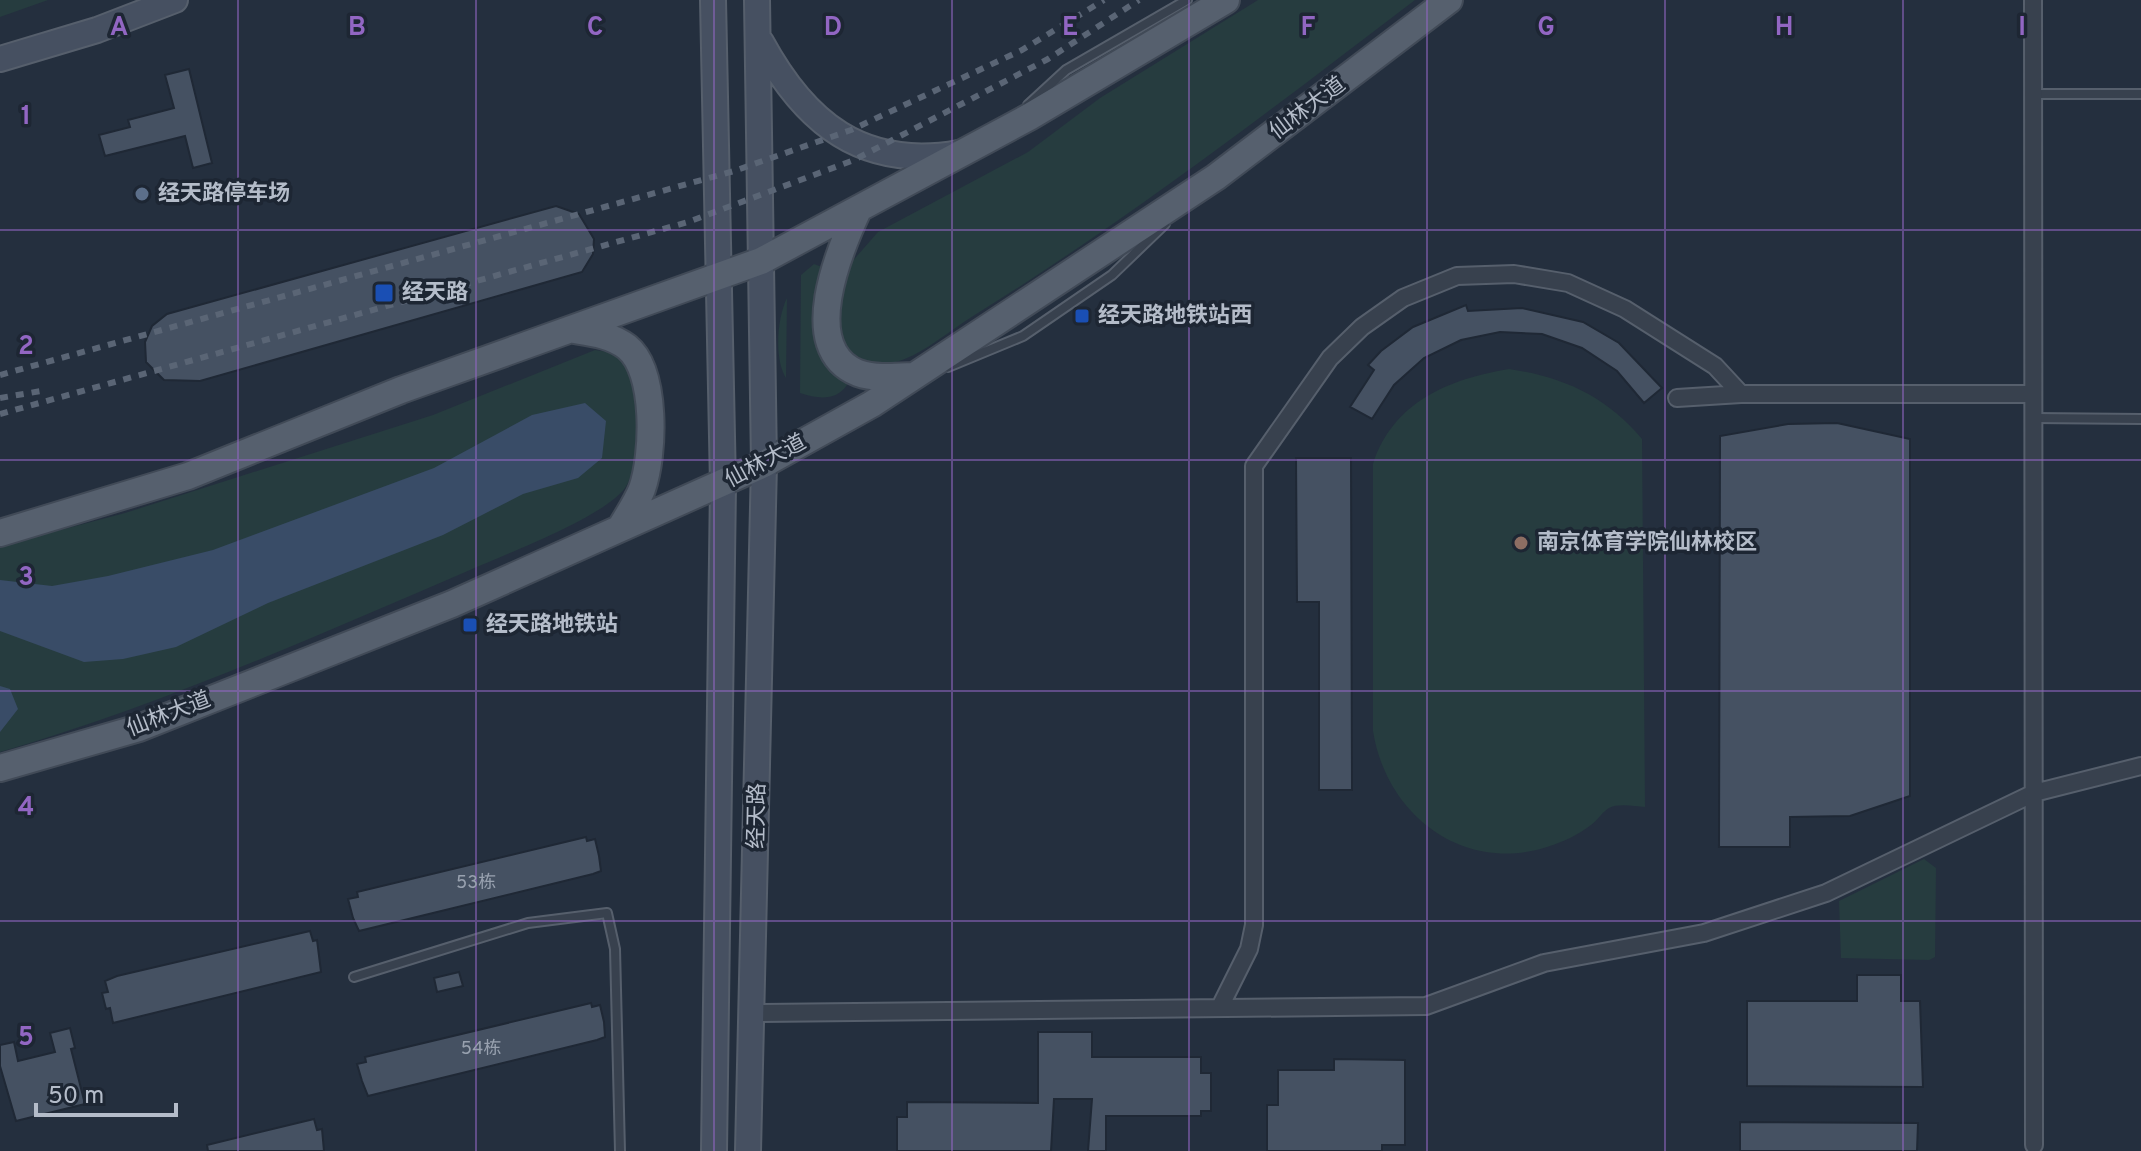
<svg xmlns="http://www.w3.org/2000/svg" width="2141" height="1151" viewBox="0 0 2141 1151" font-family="Overpass,'Noto Sans SC',sans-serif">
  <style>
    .green { fill: #263c3f }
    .water { fill: #394c67 }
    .building { fill: #455162; stroke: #1f2835; stroke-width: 2 }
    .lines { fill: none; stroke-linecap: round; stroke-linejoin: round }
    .lane-casing { stroke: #565f6c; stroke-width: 12 }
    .street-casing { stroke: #565f6c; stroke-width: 20 }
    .secondary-casing { stroke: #565f6c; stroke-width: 28 }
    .primary-casing { stroke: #414a57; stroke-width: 30 }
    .lane { stroke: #38414e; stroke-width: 8 }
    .street { stroke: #38414e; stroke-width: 16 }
    .secondary { stroke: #465061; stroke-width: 24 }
    .primary { stroke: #56606e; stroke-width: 26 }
    .rail { stroke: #5a6575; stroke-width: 6; stroke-dasharray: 8 8; stroke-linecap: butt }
    .grid { fill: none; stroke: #9266c3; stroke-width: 2; stroke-opacity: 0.55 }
    .service-dot { fill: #5c6f8a; stroke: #1d2633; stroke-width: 3 }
    .transit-dot { fill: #1a4fb4; stroke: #1d2633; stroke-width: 3 }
    .education-dot { fill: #8d6e63; stroke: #1d2633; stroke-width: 3 }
    .labels { text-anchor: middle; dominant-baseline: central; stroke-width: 7; stroke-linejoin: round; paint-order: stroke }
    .number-label { font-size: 18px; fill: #98a1af }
    .street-label { font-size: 22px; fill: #b4bcc9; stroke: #1d2633 }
    .poi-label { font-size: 22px; font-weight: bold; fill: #b4bcc9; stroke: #1d2633; text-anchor: start }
    .grid-label { font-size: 26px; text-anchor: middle; font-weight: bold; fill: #9266c3; stroke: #1d2633; stroke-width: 7; stroke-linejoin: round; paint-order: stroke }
  </style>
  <rect width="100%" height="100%" fill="#242f3e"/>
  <!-- green -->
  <path class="green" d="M0 0H48L0 17Z
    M1258 0H1415C1271 110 1125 222 970 318 946 333 914 362 885 364 863 366 848 350 837 334L842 273 878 232 1028 152 1100 98Z
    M814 264 822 267 847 385C836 401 818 399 800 393L801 275Z
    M787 298 786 378C774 359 777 318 787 298Z
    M595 350 615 353C623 361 633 370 637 382 645 401 638 471 625 488 604 517 506 554 470 570 316 636 162 705 0 752V546L125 513 433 415Z
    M1509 369C1563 377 1606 396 1642 439L1645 807C1635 806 1617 803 1609 808 1602 812 1598 820 1591 825 1578 835 1563 842 1547 847 1462 874 1386 814 1373 731V464C1393 402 1449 379 1509 369Z
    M1924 859 1936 868 1935 957 1929 960 1841 958 1839 901Z"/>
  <!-- water -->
  <path class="water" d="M585 403 606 421 602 458 578 478 523 494 443 535 268 603 176 647 123 659 84 662 0 631V580L52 586 108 576 213 550 434 468 532 415Z
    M0 686 10 689 18 709 0 732Z"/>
  <!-- building -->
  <path class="building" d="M189 69 212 163 193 168 185 136 105 156 99 135 130 127 128 120 174 108 165 75Z
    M556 206 579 214 594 239 593 254 582 272 200 381 164 380 146 362 145 342 152 326 167 314Z
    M1466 305 1468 311 1522 308 1583 322 1619 343 1662 388 1644 403 1617 371 1582 348 1542 334 1500 332 1461 340 1424 358 1394 385 1372 419 1350 407 1374 370 1368 365 1381 351 1413 327Z
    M1837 423 1910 439V796L1850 816 1790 817V847H1719L1720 436 1788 424Z
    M1296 458H1351L1352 790H1319V602H1297Z
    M586 837 587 841 595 839 599 856 601 871 593 874 359 931 353 918 348 899 358 897 357 892Z
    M310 931 313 941 317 940 321 972 113 1023 110 1008 106 1009 102 993 108 992 105 981 117 976Z
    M459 972 463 986 437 992 434 978Z
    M1857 975H1901V1001H1920L1923 1087 1747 1086V1001H1857Z
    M591 1003 592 1007 600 1005 604 1022 605 1037 597 1040 368 1096 362 1081 357 1064 366 1062 365 1057Z
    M70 1028 75 1048 71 1049 85 1104 16 1121 0 1066V1045L14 1042 18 1061 55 1052 50 1033Z
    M1038 1032H1092V1057H1201V1073H1211V1111H1201V1116H1106V1151H1088L1092 1099H1054L1051 1151H897V1117H907V1102L1038 1103Z
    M1334 1059 1405 1060V1145H1382V1151H1267V1105H1278V1070H1334Z
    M314 1119 317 1130 322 1129 324 1151H208L207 1145Z
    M1740 1122 1918 1123 1917 1151H1740Z"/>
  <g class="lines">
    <defs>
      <path id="lane" d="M2034 94H2141
        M1028 105 1066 70 1187 0
        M948 367 1023 336 1112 275 1165 224
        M2034 418 2141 419
        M354 977 528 923 607 913 615 949 620 1151"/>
      <path id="street" d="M2033 0 2034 1145
        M1677 398 1741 394H2033
        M1220 1007 1249 949 1254 925V466L1330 358 1362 327 1403 298 1457 276 1514 274 1568 283 1625 309 1715 366 1741 394
        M754 1013 1426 1006 1544 963 1704 933 1826 893 2034 793 2141 766"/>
      <path id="secondary" d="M713 0 723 485 714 1151
        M761 42C805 123 862 170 959 153
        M0 59 97 30 175 0
        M748 1151 764 464 757 0"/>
      <path id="primary" d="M858 210C840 249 797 349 858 373 875 379 895 377 913 376
        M574 330C593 333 611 335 627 347 657 371 654 455 642 489 637 502 628 515 621 527
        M0 533 188 476 401 390 761 261 1029 117 1226 0
        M0 768 139 728 452 604 764 464 872 404 1216 177 1449 0"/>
    </defs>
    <!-- lane casing -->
    <use href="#lane" class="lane-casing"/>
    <!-- street casing -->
    <use href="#street" class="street-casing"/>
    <!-- secondary casing -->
    <use href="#secondary" class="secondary-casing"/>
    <!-- primary casing -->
    <use href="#primary" class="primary-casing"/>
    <!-- lane -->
    <use href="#lane" class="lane"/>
    <!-- street -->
    <use href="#street" class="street"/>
    <!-- secondary -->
    <use href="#secondary" class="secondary"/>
    <!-- primary -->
    <use href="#primary" class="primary"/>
    <!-- rail -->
    <path class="rail" d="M0 375 734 171 851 130 1022 50 1104 0
      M0 398 47 390
      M0 414 688 222 854 160 1048 59 1139 0"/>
  </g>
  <!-- grid -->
  <path class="grid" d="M238 0V1151M476 0V1151M714 0V1151M952 0V1151M1189 0V1151M1427 0V1151M1665 0V1151M1903 0V1151M0 230H2141M0 460H2141M0 691H2141M0 921H2141"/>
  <!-- markers -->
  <circle class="service-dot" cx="142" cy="194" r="8"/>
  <g class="transit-dot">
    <rect x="374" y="283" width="20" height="20" rx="4"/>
    <rect x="1074" y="308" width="16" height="16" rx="4"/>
    <rect x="462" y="617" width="16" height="16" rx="4"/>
  </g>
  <circle class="education-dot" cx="1521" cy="543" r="8"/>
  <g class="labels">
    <!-- number labels -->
    <g class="number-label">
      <text x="476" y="883">53栋</text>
      <text x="481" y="1049">54栋</text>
    </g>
    <!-- street labels -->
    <g class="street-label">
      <text transform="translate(1308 109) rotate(-37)">仙林大道</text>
      <text transform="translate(766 462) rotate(-28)">仙林大道</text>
      <text transform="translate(169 715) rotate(-21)">仙林大道</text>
      <text transform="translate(758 816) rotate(-89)">经天路</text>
    </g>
    <!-- poi labels -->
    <g class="poi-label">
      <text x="158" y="194">经天路停车场</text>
      <text x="402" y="293">经天路</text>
      <text x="1098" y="316">经天路地铁站西</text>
      <text x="1537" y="543">南京体育学院仙林校区</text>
      <text x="486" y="625">经天路地铁站</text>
    </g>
  </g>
  <g class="grid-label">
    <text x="119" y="35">A</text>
    <text x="357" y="35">B</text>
    <text x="595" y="35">C</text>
    <text x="833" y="35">D</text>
    <text x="1070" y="35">E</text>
    <text x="1308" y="35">F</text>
    <text x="1546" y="35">G</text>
    <text x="1784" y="35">H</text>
    <text x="2022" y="35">I</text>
    <text x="26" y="124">1</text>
    <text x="26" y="354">2</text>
    <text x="26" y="585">3</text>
    <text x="26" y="815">4</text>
    <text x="26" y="1045">5</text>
  </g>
  <!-- scale -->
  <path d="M36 1103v12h140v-12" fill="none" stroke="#b4bcc9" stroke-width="4"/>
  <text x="48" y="1103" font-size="24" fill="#b4bcc9" stroke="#1d2633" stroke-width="6" paint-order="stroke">50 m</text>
</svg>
